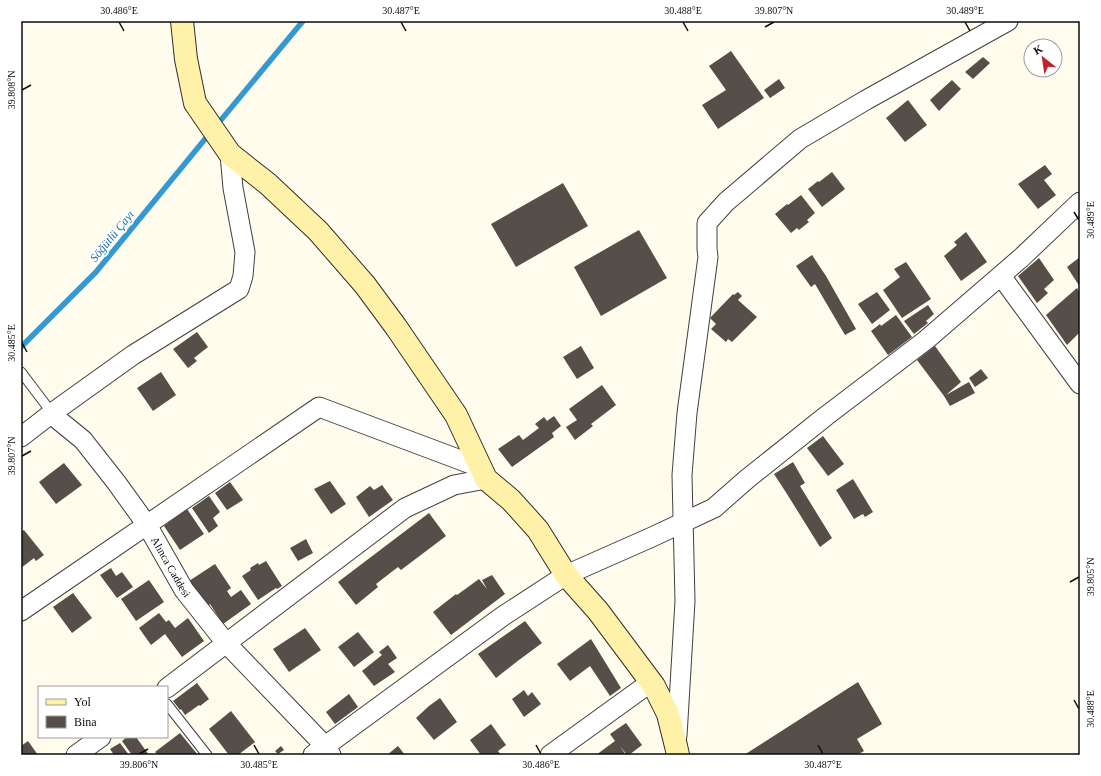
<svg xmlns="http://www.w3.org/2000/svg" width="1101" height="776" viewBox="0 0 1101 776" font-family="Georgia,serif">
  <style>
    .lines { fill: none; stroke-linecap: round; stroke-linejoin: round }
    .stream { stroke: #3499d2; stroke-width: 5.5 }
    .building { fill: #564e49 }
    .lane-casing { stroke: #404040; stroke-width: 11 }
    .street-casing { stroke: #404040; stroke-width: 21 }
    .secondary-casing { stroke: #2f2f2f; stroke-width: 24 }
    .lane { stroke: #fff; stroke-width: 9 }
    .street { stroke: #fff; stroke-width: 19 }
    .secondary { stroke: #fff2a8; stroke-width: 22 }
    .ticks { fill: none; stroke: #0d0d0d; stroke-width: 1.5 }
    .labels { text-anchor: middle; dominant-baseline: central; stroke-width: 4; stroke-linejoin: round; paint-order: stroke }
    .street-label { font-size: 11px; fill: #0d0d0d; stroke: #fff }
    .water-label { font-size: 12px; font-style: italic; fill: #126aa3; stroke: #fff }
    .neatline { fill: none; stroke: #0d0d0d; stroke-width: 1.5 }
    .ticks-label { font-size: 10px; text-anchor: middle; fill: #0d0d0d }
  </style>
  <rect width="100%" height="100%" fill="#fffbed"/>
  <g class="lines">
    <!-- stream -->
    <path class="stream" d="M216 126 303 21
      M21 347 96 272 210 133"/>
  </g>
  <!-- building -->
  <path class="building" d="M731 51 764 98 718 129 702 105 726 90 709 66Z
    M983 57 990 63 973 79 965 72Z
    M779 79 785 88 770 98 764 90Z
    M952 80 961 89 939 111 930 100Z
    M908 100 927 125 905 142 886 118Z
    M1045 165 1052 174 1044 180 1056 195 1038 209 1018 184Z
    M832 172 845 189 822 207 808 189 818 181 819 182Z
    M563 183 588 226 516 267 491 224Z
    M801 195 815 213 807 220 809 222 799 230 797 228 791 233 775 214 787 204 788 205Z
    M639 230 667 278 601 316 574 267Z
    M966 232 987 262 961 281 944 256 957 245 954 242Z
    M812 255 826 276 856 329 845 335 815 284 811 287 796 266Z
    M1080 257V287L1067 267Z
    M1039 258 1054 280 1044 289 1048 293 1037 303 1018 276Z
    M906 262 931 299 902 318 883 290 900 277 894 269Z
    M1077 288 1080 293V332L1067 345 1046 315Z
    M738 292 742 296 738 300 757 317 732 342 728 339 726 342 711 329 716 324 710 318 733 294 734 295Z
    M877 292 890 310 872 324 858 304Z
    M928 305 934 314 926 321 928 323 914 334 904 321Z
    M896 315 912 337 888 355 871 331 880 324 881 326Z
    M197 332 208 347 194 358 197 361 188 368 173 349Z
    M581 346 594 368 577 379 563 357Z
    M935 346 961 382 946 395 969 382 975 393 950 406 944 396 917 360Z
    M981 369 988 378 975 387 969 378Z
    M161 372 176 395 153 411 137 388Z
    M602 385 616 405 591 424 593 426 575 440 566 427 577 420 569 409Z
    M554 416 561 426 552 433 554 437 512 467 498 449 519 435 523 440 539 428 535 424 544 417 547 421Z
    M823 436 844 464 828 476 807 448Z
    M793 462 805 483 800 486 832 538 820 547 787 494 774 474Z
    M64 463 82 485 56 504 39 482Z
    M853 479 873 512 865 517 863 514 854 519 836 490Z
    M330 481 346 504 331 514 314 489Z
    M230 482 243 500 227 510 215 493Z
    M382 485 393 500 369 517 356 497 370 486 374 490Z
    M209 496 220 512 213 518 218 526 209 533 192 508Z
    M187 509 204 534 180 550 164 526Z
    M429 513 446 536 401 570 398 567 376 584 378 587 356 605 338 582Z
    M24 530 44 555 36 561 34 558 21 568V532Z
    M306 539 313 553 298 561 290 548Z
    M266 561 282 586 277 589 276 588 258 600 242 576 251 570 250 568 258 563 259 565Z
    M215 564 231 588 227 591 231 597 241 590 251 604 223 624 210 604 208 606 189 581Z
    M111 568 116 576 122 572 133 587 117 598 100 575Z
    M492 575 505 594 451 635 433 612 456 594 457 595 479 579 487 589 482 580Z
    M149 580 164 602 136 621 121 599Z
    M73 593 92 618 72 633 53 607Z
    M159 613 166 622 169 620 175 628 188 618 204 641 182 657 165 634 151 645 139 628Z
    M525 621 542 643 519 660 496 678 478 654Z
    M305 628 321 650 289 672 273 649Z
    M358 632 374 652 354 667 338 647Z
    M591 639 621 688 610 696 590 666 570 681 557 664Z
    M388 645 397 658 388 664 395 672 374 686 362 671 382 655 379 652Z
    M858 682 882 724 857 739 864 751 857 755H744Z
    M197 683 209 699 200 706 199 705 185 715 181 709 180 710 173 701Z
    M524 690 528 696 532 692 541 704 524 717 512 699Z
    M349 694 358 707 335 724 326 712Z
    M440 698 457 722 434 740 416 718 429 706Z
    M231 711 255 742 238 755H229L209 729Z
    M626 723 642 745 629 755H627L620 746 626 755H596L615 741 610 734Z
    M491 724 506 745 498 751 501 755H481L470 740Z
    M180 733 198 755H158L155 752Z
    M127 737H136L149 755H132L122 741Z
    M28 741 38 755H24L21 752V746Z
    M120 743 129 755H114L110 749Z
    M281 746 284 750 278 754 275 751Z
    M398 746 405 755H387Z"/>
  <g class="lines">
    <defs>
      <path id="lane" d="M21 372 52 413
        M167 704 207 755"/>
      <g id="street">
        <path d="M1001 276 1080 384"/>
        <path id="s1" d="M52 413 56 418 83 440 116 482 147 525 184 590 226 643 325 746 331 755"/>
        <path d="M21 437 52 413 133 355 239 289 243 276 245 252 233 188 230 154"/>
        <path d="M21 611 319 407 479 467 486 479 454 485 405 508 167 688"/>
        <path d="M677 736 685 601 682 475 687 413 708 257 707 249V223L726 202 800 139 866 100 1008 21"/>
        <path d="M76 755 101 737"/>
        <path d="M313 755 503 616 566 575 652 537 714 508 747 479 826 416 926 340 1021 258 1080 202"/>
        <path d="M550 755 651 682"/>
      </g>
      <path id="secondary" d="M182 21 186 59 195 103 230 154 268 184 318 231 365 285 396 327 456 415 486 479 511 500 538 530 566 575 598 611 654 686 668 714 676 746 678 755"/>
    </defs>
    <!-- lane casing -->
    <use href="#lane" class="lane-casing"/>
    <!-- street casing -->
    <use href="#street" class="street-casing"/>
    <!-- secondary casing -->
    <use href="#secondary" class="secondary-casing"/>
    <!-- lane -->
    <use href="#lane" class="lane"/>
    <!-- street -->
    <use href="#street" class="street"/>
    <!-- secondary -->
    <use href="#secondary" class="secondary"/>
  </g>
  <!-- ticks -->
  <path class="ticks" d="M119 22 124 31M401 22 406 31M683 22 688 31M965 22 970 31M765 27 774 22M22 90 31 85M1074 212 1079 220M22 343 27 352M22 456 31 451M1070 582 1079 577M1074 700 1079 709M254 745 259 754M536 745 541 754M818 745 823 754M139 754 148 749"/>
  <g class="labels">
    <!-- street labels -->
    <g class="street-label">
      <text stroke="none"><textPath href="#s1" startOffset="196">Alınca Caddesi</textPath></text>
    </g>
    <!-- water labels -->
    <g class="water-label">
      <text transform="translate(112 236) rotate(-51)">Söğütlü Çayı</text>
    </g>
  </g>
  <!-- border -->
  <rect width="1101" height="776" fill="none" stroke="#ffffff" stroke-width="44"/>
  <!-- legend -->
  <rect x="38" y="686" width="130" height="52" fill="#ffffff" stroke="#9e9e9e"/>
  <rect x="46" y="699" width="20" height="6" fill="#fff2a8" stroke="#9e9e9e"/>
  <text x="74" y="706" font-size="12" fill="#0d0d0d">Yol</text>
  <rect x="46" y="716" width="20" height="12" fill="#564e49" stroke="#9e9e9e"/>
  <text x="74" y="726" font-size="12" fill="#0d0d0d">Bina</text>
  <!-- north arrow -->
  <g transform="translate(1043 58) rotate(330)"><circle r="19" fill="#ffffff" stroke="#9e9e9e"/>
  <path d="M0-3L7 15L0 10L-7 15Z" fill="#c2202e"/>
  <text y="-6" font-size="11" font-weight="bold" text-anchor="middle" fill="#0d0d0d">K</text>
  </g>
  <rect x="22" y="22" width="1057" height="732" class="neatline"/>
  <g class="ticks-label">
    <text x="119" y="14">30.486°E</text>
    <text x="401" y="14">30.487°E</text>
    <text x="683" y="14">30.488°E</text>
    <text x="774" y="14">39.807°N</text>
    <text x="965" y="14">30.489°E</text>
    <text transform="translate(11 90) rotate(-90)" y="4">39.808°N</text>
    <text transform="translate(1090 220) rotate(-90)" y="4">30.489°E</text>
    <text transform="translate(11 343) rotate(-90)" y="4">30.485°E</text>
    <text transform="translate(11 456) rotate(-90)" y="4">39.807°N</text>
    <text transform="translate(1090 577) rotate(-90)" y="4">39.805°N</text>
    <text transform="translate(1090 709) rotate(-90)" y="4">30.488°E</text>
    <text x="139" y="768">39.806°N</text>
    <text x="259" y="768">30.485°E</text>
    <text x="541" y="768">30.486°E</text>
    <text x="823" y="768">30.487°E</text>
  </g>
</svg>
